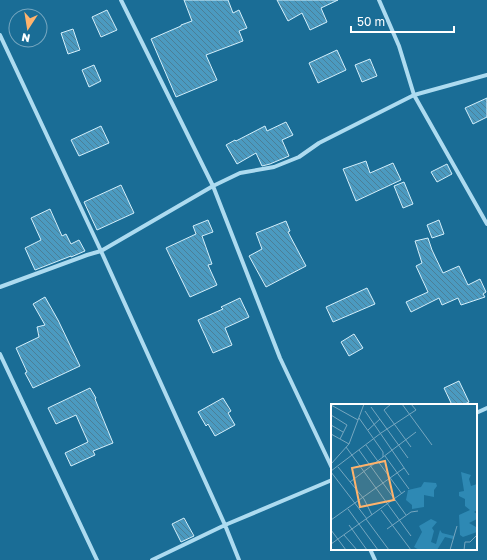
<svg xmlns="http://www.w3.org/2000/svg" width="487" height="560" viewBox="0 0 487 560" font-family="'Golos Text',sans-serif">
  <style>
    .building { fill: url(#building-back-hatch); stroke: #d4effb }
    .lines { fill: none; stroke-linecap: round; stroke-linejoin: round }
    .minor { stroke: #addbf0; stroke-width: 4 }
    .inset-road { fill: none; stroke: #76a7c0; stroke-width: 1 }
    .view { fill: #ffb36c; fill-opacity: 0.15; stroke: #ffb36c; stroke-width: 2 }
    .inset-edge { fill: none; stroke: #fff; stroke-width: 2 }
  </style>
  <defs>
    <pattern id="building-back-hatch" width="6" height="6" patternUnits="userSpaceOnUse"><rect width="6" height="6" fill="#4b9ac0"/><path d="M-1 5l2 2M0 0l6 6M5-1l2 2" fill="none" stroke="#4b7f97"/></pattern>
  </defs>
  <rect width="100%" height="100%" fill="#1a6d96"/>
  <!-- building -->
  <path class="building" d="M184 0H228L233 13 239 10 247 28 239 31 243 41 206 55 217 80 176 97 151 39 181 26V25L192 21Z
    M277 0H338L321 8 327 22 310 30 302 13 288 21Z
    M107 10 117 30 101 37 92 17Z
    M73 29 80 50 68 54 61 33Z
    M337 50 346 70 318 83 309 63Z
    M370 59 377 76 362 82 355 65Z
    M94 65 101 81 89 87 82 70Z
    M487 98V117L473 124 465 108Z
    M286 122 293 135 282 140 289 156 270 164 262 166 256 153 237 164 226 145 235 140 236 141 265 126 267 131Z
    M101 126 109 143 79 156 71 140Z
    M366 161 370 173 393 163 401 180 356 201 343 169Z
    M447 164 452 174 437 182 431 172Z
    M404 182 413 204 403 208 394 186Z
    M121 185 134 213 97 230 84 202Z
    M50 209 62 236 66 234 71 244 79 240 85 251 71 257V256L35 270 25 248 41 240 31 218Z
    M208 220 213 232 202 236 212 264 208 265 217 285 190 297 166 248 196 234 193 226Z
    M439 220 444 234 432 238 427 225Z
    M286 221 290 231 288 232 306 266 266 287 249 256 262 249 256 233Z
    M428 238 432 250 443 273 459 266 468 285 480 279 486 292 483 294 485 297 461 305 458 298 442 305 439 298 411 312 406 302 428 292 416 266 422 263 415 241Z
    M367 288 375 304 333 322 326 307Z
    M45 297 58 320 80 366 33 388 25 373 27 372 16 348 39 337 37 327 45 325 33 304Z
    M240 298 249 317 225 328 232 345 213 353 198 320 223 309 221 307Z
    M354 334 363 348 349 356 341 342Z
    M459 381 469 402 463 405H452L444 388Z
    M90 388 96 398 95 399 113 443 93 451 95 455 71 466 65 453 88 442 76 415 56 424 48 408Z
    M223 398 231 411 228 413 235 425 215 436 208 424 206 426 198 412Z
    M184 518 194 536 181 542 172 524Z"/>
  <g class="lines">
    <!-- minor -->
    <path class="minor" d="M121 0 213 186 280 358 332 468
      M379 0 399 46 414 95 487 224
      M0 35 101 251 225 525 239 560
      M0 287 87 255 101 251 213 186 240 173 274 167 299 157 319 143 414 95 487 75
      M0 354 97 560
      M476 413 487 408
      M370 549 375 560
      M152 560 225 525 332 480"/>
  </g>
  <!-- overview -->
  <g transform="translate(331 404)">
    <rect width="146" height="146" fill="#1a6d96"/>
    <path d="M93 78 105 79 106 82 103 86V93L93 91V103L81 105V101L75 96 77 86 90 83Z" fill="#2e89b4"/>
    <path d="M130 68 140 71 138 75 140 82 146 80V106L143 108 146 110V115L138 119 145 123 146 128 132 133 129 131 128 111 139 106 134 102V95L128 92V88L133 87Z" fill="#2e89b4"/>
    <path d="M100 115 106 118 101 124 103 127 100 138 105 140 109 126 111 129 123 132 122 135 114 133 106 146H88L83 143 91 128 88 122Z" fill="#2e89b4"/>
    <path class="inset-road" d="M60 0 53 6 80 43M71 0 101 41M0 1 27 16M40 3 77 54M34 7 78 71M0 11 16 21 9 35M28 14 52 48V53M0 21 12 28M37 26 49 15M0 30 18 40M35 41 71 90M15 43 80 132M28 46 75 111M54 52 78 85M0 60 18 40 33 0M7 63 33 95 41 111M0 67 50 29 85 6 80 0M0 68 36 115M19 78 85 28M17 105 47 146M50 106 80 146M35 115 58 146M0 116 73 64M18 121 36 146M56 125 80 108 87 107M0 126 15 146M13 131 26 146M0 140 74 87M119 146 126 122M133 146 134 138H139L146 131"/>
    <path class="view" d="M54 57 63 96 29 103 21 64Z"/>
    <rect width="146" height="146" class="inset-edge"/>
  </g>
  <!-- north arrow -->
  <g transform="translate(28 28) rotate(192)"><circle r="19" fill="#1a6d96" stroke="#76a7c0"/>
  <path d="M0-3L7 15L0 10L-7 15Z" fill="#ffb36c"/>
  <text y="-6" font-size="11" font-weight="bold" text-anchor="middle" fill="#ffffff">N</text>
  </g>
  <!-- scale -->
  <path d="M351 26v6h103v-6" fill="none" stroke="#ffffff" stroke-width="2"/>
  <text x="357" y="26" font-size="12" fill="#ffffff" stroke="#1a6d96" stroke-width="3" paint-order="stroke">50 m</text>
</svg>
